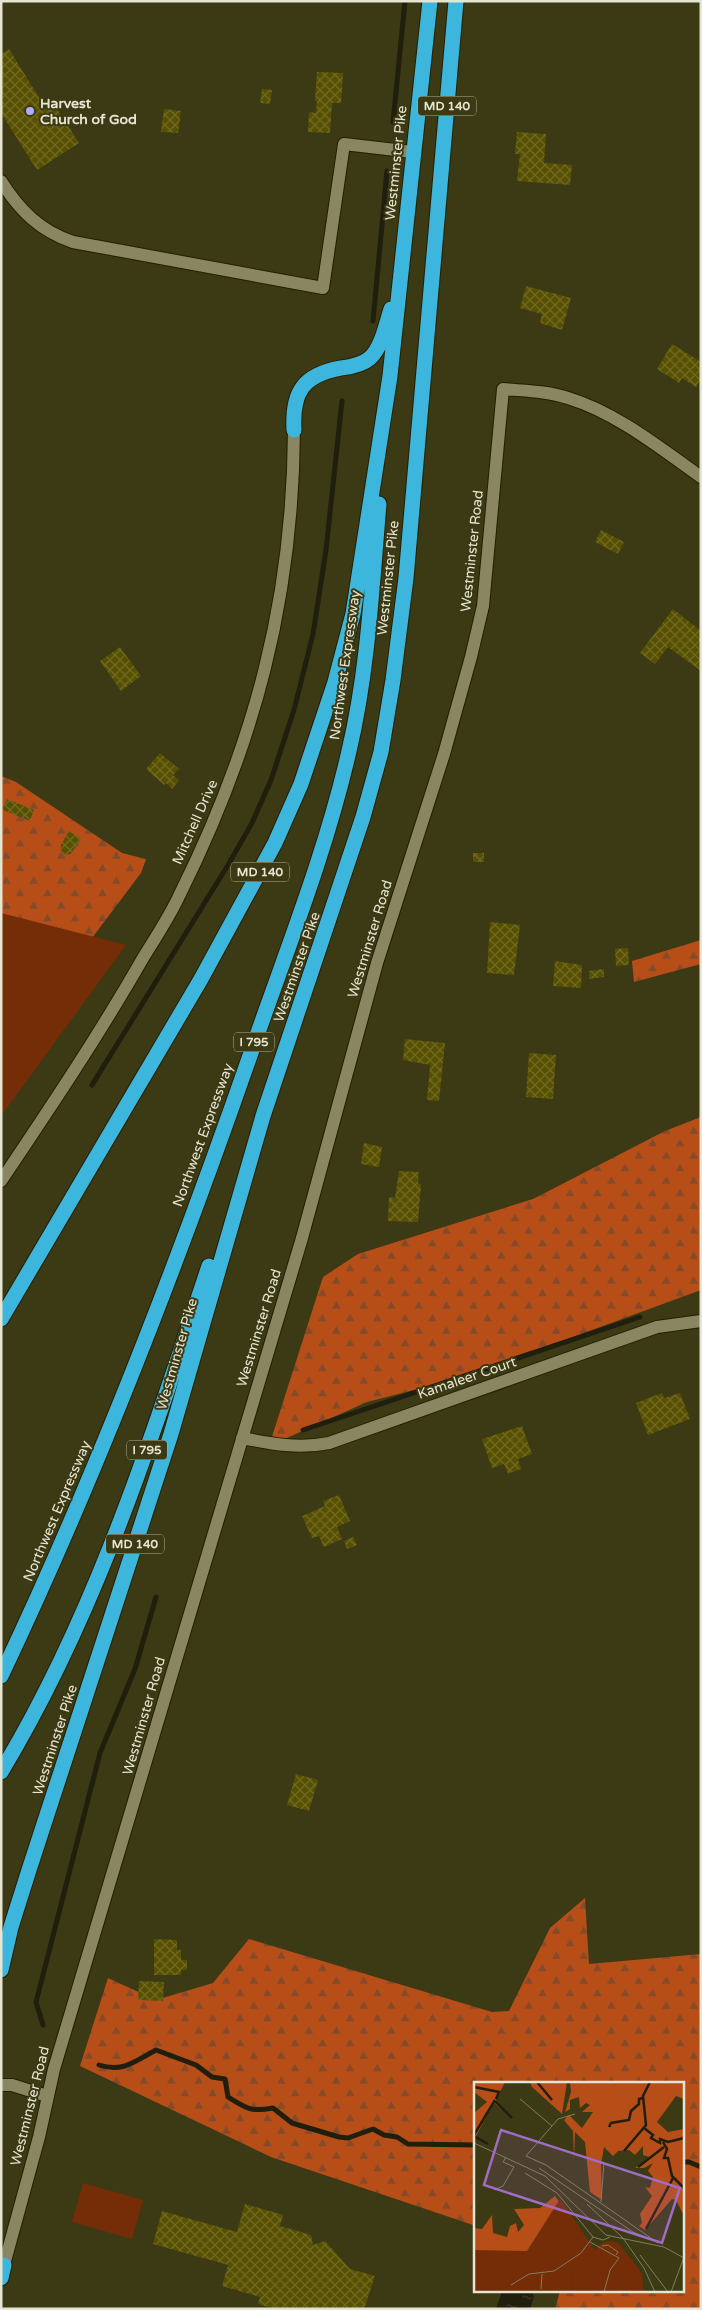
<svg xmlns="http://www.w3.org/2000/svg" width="702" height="2310" viewBox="0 0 702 2310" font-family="'Varela Round',sans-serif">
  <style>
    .forest { fill: url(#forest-firs) }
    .park { fill: #742d07 }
    .water { fill: url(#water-ripples) }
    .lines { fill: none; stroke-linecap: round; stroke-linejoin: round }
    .stream { stroke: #201e0d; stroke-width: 5 }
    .building { fill: url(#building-cross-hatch) }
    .minor-casing { stroke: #231f00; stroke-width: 14 }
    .highway-casing { stroke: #231f00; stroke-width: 17 }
    .minor { stroke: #8a8661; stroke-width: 12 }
    .highway { stroke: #3cb6dd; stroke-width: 15 }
    .poi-dot { fill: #aeaefb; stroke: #3c3915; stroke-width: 2 }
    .labels { text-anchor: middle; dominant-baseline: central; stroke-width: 4; stroke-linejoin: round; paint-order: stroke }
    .shield { fill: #3c3915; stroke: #b3b199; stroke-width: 1 }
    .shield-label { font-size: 12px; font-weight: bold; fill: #e6e5d1 }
    .poi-label { font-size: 14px; font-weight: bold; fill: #e6e5d1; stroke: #3c3915; text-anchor: start }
    .street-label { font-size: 14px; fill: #e6e5d1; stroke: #3c3915 }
    .inset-river { fill: none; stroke: #201e0d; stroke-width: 2.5 }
    .inset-road { fill: none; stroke: #807e60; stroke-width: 1 }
    .view { fill: #a06dc5; fill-opacity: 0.15; stroke: #a06dc5; stroke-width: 2.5 }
    .inset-edge { fill: none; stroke: #e6e5d1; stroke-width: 2.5 }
  </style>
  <defs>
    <pattern id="forest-firs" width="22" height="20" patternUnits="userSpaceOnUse" patternTransform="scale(1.25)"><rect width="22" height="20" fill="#b74e17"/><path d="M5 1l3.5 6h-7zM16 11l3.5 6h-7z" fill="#844a29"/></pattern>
    <pattern id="water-ripples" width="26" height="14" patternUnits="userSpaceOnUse" patternTransform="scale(1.25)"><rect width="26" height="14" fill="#201e0d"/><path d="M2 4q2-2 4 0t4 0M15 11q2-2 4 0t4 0" fill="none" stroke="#403f2f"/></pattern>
    <pattern id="building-cross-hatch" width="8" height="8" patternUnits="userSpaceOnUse" patternTransform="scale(1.25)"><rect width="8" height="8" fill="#575000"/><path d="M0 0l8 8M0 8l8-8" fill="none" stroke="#6f6924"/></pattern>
  </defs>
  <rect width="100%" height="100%" fill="#3c3915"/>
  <!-- forest -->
  <path class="forest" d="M1 776 16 782 122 853 146 859 141 873 55 987 1 1078Z
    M701 940V964L634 982 632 961Z
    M701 1117V1290L461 1378 367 1402 269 1446 323 1277 358 1254 533 1199 665 1131Z
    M585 1898 589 1964 701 1954V2309H555L560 2291H683V2084H476V2226L271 2157 80 2066 108 1978 156 2000 213 1983 249 1939 492 2012 509 2011 550 1928Z"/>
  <!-- park -->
  <path class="park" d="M1 913 126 945 1 1116Z
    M83 2183 143 2200 132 2239 72 2222Z"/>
  <!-- water -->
  <path class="water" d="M502 2291H532L534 2297 530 2309H496Z"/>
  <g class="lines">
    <!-- stream -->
    <path class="stream" d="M393 122 405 1
      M373 321 387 171
      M92 1085 228 865 252 823 271 780 294 710 313 634 326 550 342 401
      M303 1430 640 1317
      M43 2025 36 2002 100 1753 135 1669 156 1597
      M99 2065C123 2073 135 2061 156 2050L196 2065 212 2077 225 2079 228 2097C247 2109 251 2112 273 2108L292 2123 339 2137 348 2138 373 2129 384 2135 397 2137 408 2144 476 2145
      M683 2162H689L701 2167"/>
  </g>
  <!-- building -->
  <path class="building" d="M9 49 46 109 54 104 79 143 37 170 1 113V54Z
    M317 72 343 73 341 103H332L330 133 308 132 309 112 316 113 317 101H315Z
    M262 89 272 90 270 104 260 103Z
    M164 109 181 111 178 133 161 132Z
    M517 132 546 134 544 163 572 165 570 185 517 181 520 154H515Z
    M526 286 571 298 562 330 540 323 542 314 520 308Z
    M672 344 701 362V379L696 387 682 378 679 383 657 369Z
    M601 530 624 542 618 554 595 542Z
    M673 609 701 631V671L668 647 655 664 640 653Z
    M120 647 141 676 121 691 100 661Z
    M160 753 179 769 173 775 179 780 172 789 166 783 164 785 146 769Z
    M7 799 34 810 30 821 3 810Z
    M69 831 81 839 71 854 65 855 61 851V845Z
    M473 853H484V862H473Z
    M490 922 520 925 514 975 487 973Z
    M628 948 629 965 616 966 615 949Z
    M555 961 582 965 581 988 553 986Z
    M604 969V977L589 979V971Z
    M405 1039 445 1043 439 1101 427 1100 430 1065 403 1060Z
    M529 1053 556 1055 553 1099 526 1097Z
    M364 1143 382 1147 379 1167 361 1164Z
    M399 1171 419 1172 418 1183 421 1184 418 1222 388 1221 389 1197 395 1198Z
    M662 1393 664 1398 680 1393 690 1419 648 1435 636 1403Z
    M522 1426 532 1454 518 1459 521 1469 508 1474 504 1464 492 1468 482 1439Z
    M339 1495 350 1521 337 1527 342 1539 324 1547 319 1536 312 1538 302 1516 325 1506 323 1501Z
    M353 1537 357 1545 347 1549 344 1541Z
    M296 1774 318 1780 309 1811 287 1805Z
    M154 1939 177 1940V1950H181V1960H187V1970H181V1975H154Z
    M139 1981 164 1982 163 2001 138 2000Z
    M245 2204 283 2215 280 2226 311 2235 313 2245 325 2241 350 2269 375 2276 364 2309H275L258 2304 260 2297 222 2286 228 2265 153 2244 162 2211 237 2232Z"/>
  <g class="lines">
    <defs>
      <path id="minor" d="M1 181C19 210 40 231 73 242L323 288 344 144 413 152
        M1 1181C50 1108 99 1035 143 958 156 937 170 916 180 894 255 743 293 599 294 430
        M242 1438C272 1444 299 1449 329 1443L657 1327 701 1321
        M1 2085H12L47 2096
        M1 2264 4 2265 39 2137 54 2069 302 1238 377 963 444 754 471 657 483 606 503 389C525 391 547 391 568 398 617 413 660 448 701 477"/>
      <path id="highway" d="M294 430C292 393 302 375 341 368 350 367 362 365 370 358 382 347 386 324 391 309
        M1 1319 201 979 275 843 301 784 335 682 353 614 390 376 430 1
        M1 1676C98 1472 179 1260 253 1047 287 949 326 852 349 751 368 671 372 586 379 504
        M1 1772C96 1615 151 1439 209 1266
        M1 1970 11 1927 29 1870 171 1434 263 1116 363 817 381 752 393 680 406 578 456 1
        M1 2278 4 2265"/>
    </defs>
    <!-- minor casing -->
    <use href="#minor" class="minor-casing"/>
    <!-- highway casing -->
    <use href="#highway" class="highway-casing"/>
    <!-- minor -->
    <use href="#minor" class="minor"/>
    <!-- highway -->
    <use href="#highway" class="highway"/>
  </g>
  <!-- markers -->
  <circle class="poi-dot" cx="30" cy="111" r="5"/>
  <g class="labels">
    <!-- shield labels -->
    <g class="shield">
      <rect x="418" y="96.5" width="58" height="19" rx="4"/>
      <rect x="231" y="862.5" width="58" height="19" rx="4"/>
      <rect x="234" y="1032.5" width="40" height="19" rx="4"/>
      <rect x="127" y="1440.5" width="40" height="19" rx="4"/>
      <rect x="106" y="1534.5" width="58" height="19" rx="4"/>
    </g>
    <g class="shield-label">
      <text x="447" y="106">MD 140</text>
      <text x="260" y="872">MD 140</text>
      <text x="254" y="1042">I 795</text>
      <text x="147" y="1450">I 795</text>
      <text x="135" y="1544">MD 140</text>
    </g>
    <!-- poi labels -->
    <g class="poi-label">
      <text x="40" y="103">Harvest<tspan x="40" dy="16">Church of God</tspan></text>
    </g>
    <!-- street labels -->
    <g class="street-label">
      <text transform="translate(396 163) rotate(-84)">Westminster Pike</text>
      <text transform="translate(472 551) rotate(-84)">Westminster Road</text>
      <text transform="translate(388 578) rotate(-84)">Westminster Pike</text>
      <text transform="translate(345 665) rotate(-82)">Northwest Expressway</text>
      <text transform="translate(195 822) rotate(-66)">Mitchell Drive</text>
      <text transform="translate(370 939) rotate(-73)">Westminster Road</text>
      <text transform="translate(297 967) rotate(-71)">Westminster Pike</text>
      <text transform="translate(203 1135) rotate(-70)">Northwest Expressway</text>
      <text transform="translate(259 1328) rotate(-73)">Westminster Road</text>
      <text transform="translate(177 1354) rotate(-74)">Westminster Pike</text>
      <text transform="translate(467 1378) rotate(-19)">Kamaleer Court</text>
      <text transform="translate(57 1511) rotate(-67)">Northwest Expressway</text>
      <text transform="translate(144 1716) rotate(-74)">Westminster Road</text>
      <text transform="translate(55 1740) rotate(-72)">Westminster Pike</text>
      <text transform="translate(30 2106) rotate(-76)">Westminster Road</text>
    </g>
  </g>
  <!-- overview -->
  <g transform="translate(474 2082)">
    <rect width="210" height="210" fill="#3c3915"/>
    <path d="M136 159 143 160 162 183 168 192 170 210H97L98 190 128 161Z" fill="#742d07"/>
    <path d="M0 0H31L22 18 34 32 20 21 2 54 5 58 0 54V31L13 20 0 10ZM56 0H93L88 32 58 5ZM96 0H210V17L202 14 183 40 194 50 210 47V134L202 118 198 117 171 148 165 144 168 141 166 132 178 114 171 105 176 106 179 95 174 89 179 81 170 86H161L175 75 169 73V64L161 73 155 68 144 69 139 74 130 65 127 82 128 118 116 110 111 60 101 50 100 78 99 49 90 38 95 33 108 46 119 30H108L116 23 112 21 106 26 105 15 96 18V27L91 30 97 10ZM81 114 87 123 78 160 0 190V146L8 147 18 133 19 151 33 155 36 144 42 141 44 150 50 143 40 127 66 126Z" fill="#b74e17"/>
    <path d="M86 117 121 168 98 190 97 210H0V168L53 169Z" fill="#742d07"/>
    <path class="inset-river" d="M63 0 78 18M0 5 25 10 22 17M21 19 38 36M135 45 137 41 155 38 157 29 165 22V17L169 16M170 46 179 53 177 56 186 61V57L194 60 210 56M0 53 21 18M0 54 14 62M189 60 193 67 190 76H194L198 94 210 106M150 69 172 43 169 14 176 0M164 85 190 65M172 147 199 96"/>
    <path class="inset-road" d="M46 17 78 44M101 32 84 37 52 74 72 83 184 161M0 61 71 94 132 153 190 165 210 176M65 86 159 150 178 158M51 91 83 111 119 155 129 158 136 155M20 108 29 104 40 85 29 80 32 75M127 120 130 80M113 122 149 156 170 186 181 210M116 160 145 176 136 188 130 210M128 164 134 163 144 170 142 173M166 173 194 210M37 203 55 192 80 189 107 171 119 155M67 207 68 192M197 210 210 175"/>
    <path class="view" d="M27 48 206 106 188 161 10 103Z"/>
    <rect width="210" height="210" class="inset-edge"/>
  </g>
  <!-- border -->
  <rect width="702" height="2310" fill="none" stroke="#e6e5d1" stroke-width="5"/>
</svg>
